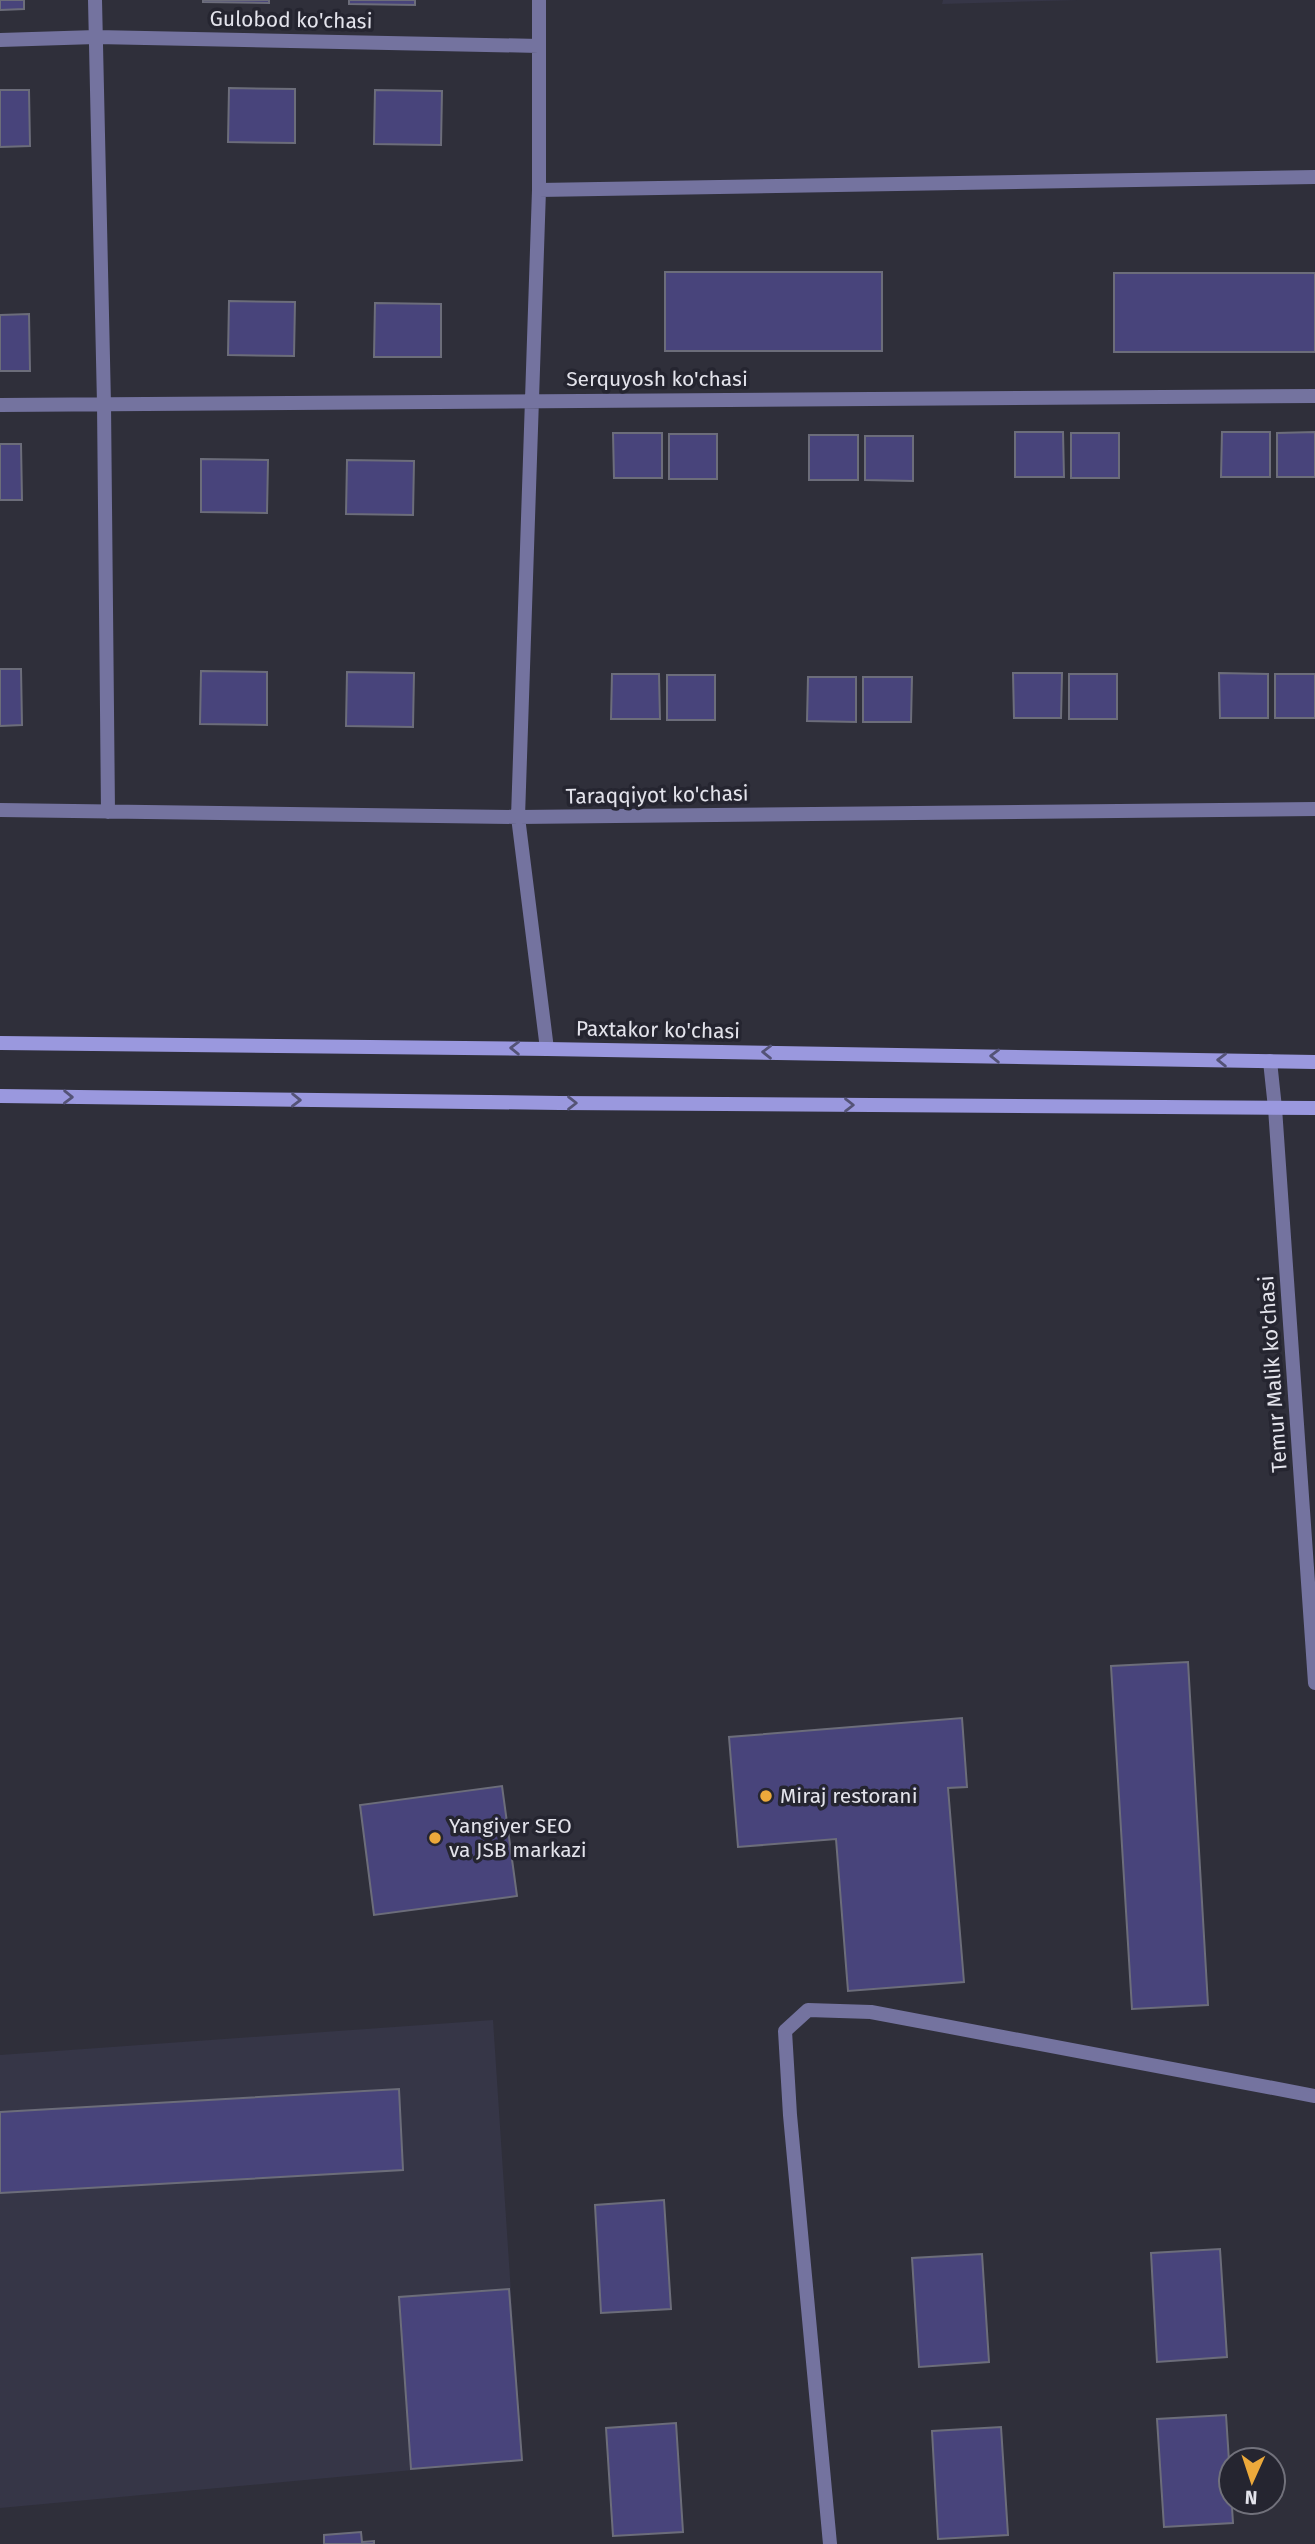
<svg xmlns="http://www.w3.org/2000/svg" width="1315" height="2544" viewBox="0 0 1315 2544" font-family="'Fira Sans',sans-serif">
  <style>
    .built { fill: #363647 }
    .building { fill: #48447b; stroke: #6c6d7a; stroke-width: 2 }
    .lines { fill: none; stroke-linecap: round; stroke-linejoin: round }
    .street { stroke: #74739f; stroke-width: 14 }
    .secondary { stroke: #9a98de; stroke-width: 14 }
    .oneway { stroke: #545376 }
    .poi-dot { fill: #eca93b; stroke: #252530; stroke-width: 2.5 }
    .labels { text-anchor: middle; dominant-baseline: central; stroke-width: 7; stroke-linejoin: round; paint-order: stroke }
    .street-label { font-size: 21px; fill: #e3e3eb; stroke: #252530 }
    .poi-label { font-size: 21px; fill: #e3e3eb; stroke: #252530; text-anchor: start }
  </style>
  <rect width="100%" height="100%" fill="#2f2f3a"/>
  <!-- built -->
  <path class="built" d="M943 0H1079L942 4Z
    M493 2020 522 2460 0 2508V2055Z"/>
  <!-- building -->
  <path class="building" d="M0 0H24V9L0 10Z
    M203 0H269V3L203 2Z
    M349 0H415V5L349 4Z
    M229 88 295 89V143L228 142Z
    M0 90H29L30 146 0 147Z
    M375 90 442 91 441 145 374 144Z
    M665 272H882V351H665Z
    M1114 273H1315V352H1114Z
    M229 301 295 302 294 356 228 355Z
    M375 303 441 304V357H374Z
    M29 314 30 371H0V315Z
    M1015 432H1063L1064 477H1015Z
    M1222 432H1270V477H1221Z
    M1315 432V477H1277V433Z
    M613 433H662V478H614Z
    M1071 433H1119V478H1071Z
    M669 434H717V479H669Z
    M809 435H858V480H809Z
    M865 436H913V481L865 480Z
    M0 444H21L22 500H0Z
    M201 459 268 460 267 513 201 512Z
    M347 460 414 461 413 515 346 514Z
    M0 669H21L22 725 0 726Z
    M201 671 267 672V725L200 724Z
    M347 672 414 673 413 727 346 726Z
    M1013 673H1062L1061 718H1014Z
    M1219 673 1268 674V718H1220Z
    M612 674H659L660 719H611Z
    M1069 674H1117V719H1069Z
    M1275 674H1315V718H1275Z
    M667 675H715V720H667Z
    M808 677H856V722L807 721Z
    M863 677H912L911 722H863Z
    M1188 1662 1208 2005 1132 2009 1111 1666Z
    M962 1718 967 1787 948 1788 964 1982 848 1991 836 1839 738 1847 729 1737Z
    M502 1786 517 1896 374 1915 360 1805Z
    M399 2089 403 2170 0 2193V2112Z
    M664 2200 671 2309 601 2313 595 2205Z
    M1220 2249 1227 2357 1157 2362 1151 2253Z
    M982 2254 989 2362 919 2367 912 2258Z
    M509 2289 522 2460 411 2469 399 2297Z
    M1226 2415 1233 2523 1164 2527 1157 2419Z
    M676 2423 683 2532 613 2536 606 2428Z
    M1001 2427 1008 2535 938 2539 932 2431Z
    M361 2532 362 2542 374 2541V2544H324V2535Z"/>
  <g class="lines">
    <!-- street -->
    <path class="street" d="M95 0 104 404 108 812
      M539 0V190L518 817 547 1049
      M0 40 96 37 539 46
      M539 190 1315 177
      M0 405 1315 396
      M0 810 518 817 1315 809
      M1270 1061 1275 1108 1315 1683
      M830 2544 790 2115 785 2031 808 2010 871 2012 1315 2096"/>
    <!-- secondary -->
    <path class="secondary" d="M0 1043 547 1049 1315 1062
      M0 1096 560 1103 1315 1108"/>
  </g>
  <!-- one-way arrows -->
  <defs><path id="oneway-chevron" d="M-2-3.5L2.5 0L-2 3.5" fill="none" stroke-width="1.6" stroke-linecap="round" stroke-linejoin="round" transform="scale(1.75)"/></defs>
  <g class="oneway">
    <use href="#oneway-chevron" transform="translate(515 1048) rotate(-179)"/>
    <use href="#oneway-chevron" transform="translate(767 1052) rotate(-179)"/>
    <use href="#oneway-chevron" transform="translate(995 1056) rotate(-179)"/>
    <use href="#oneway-chevron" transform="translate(1222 1060) rotate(-179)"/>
    <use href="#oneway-chevron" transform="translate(68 1097) rotate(1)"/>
    <use href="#oneway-chevron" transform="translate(296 1100) rotate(1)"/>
    <use href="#oneway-chevron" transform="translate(572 1103)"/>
    <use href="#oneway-chevron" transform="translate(849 1105)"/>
  </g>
  <!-- markers -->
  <g class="poi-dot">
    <circle cx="766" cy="1796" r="7"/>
    <circle cx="435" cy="1838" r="7"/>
  </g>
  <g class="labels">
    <!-- street labels -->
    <g class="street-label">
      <text transform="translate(291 20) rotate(1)">Gulobod ko'chasi</text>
      <text x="657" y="379">Serquyosh ko'chasi</text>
      <text transform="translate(657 795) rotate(-1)">Taraqqiyot ko'chasi</text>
      <text transform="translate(658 1030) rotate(1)">Paxtakor ko'chasi</text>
      <text transform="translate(1273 1374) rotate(-94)">Temur Malik ko'chasi</text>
    </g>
    <!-- poi labels -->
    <g class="poi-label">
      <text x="780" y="1796">Miraj restorani</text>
      <text x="449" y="1826">Yangiyer SEO<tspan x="449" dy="24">va JSB markazi</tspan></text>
    </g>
  </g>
  <!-- north arrow -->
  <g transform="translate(1252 2481) rotate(183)"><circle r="33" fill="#252530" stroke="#71717b" stroke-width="2"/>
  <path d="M0-5L12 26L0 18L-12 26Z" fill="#eca93b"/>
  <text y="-10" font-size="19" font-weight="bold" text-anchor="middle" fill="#e3e3eb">N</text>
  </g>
</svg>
